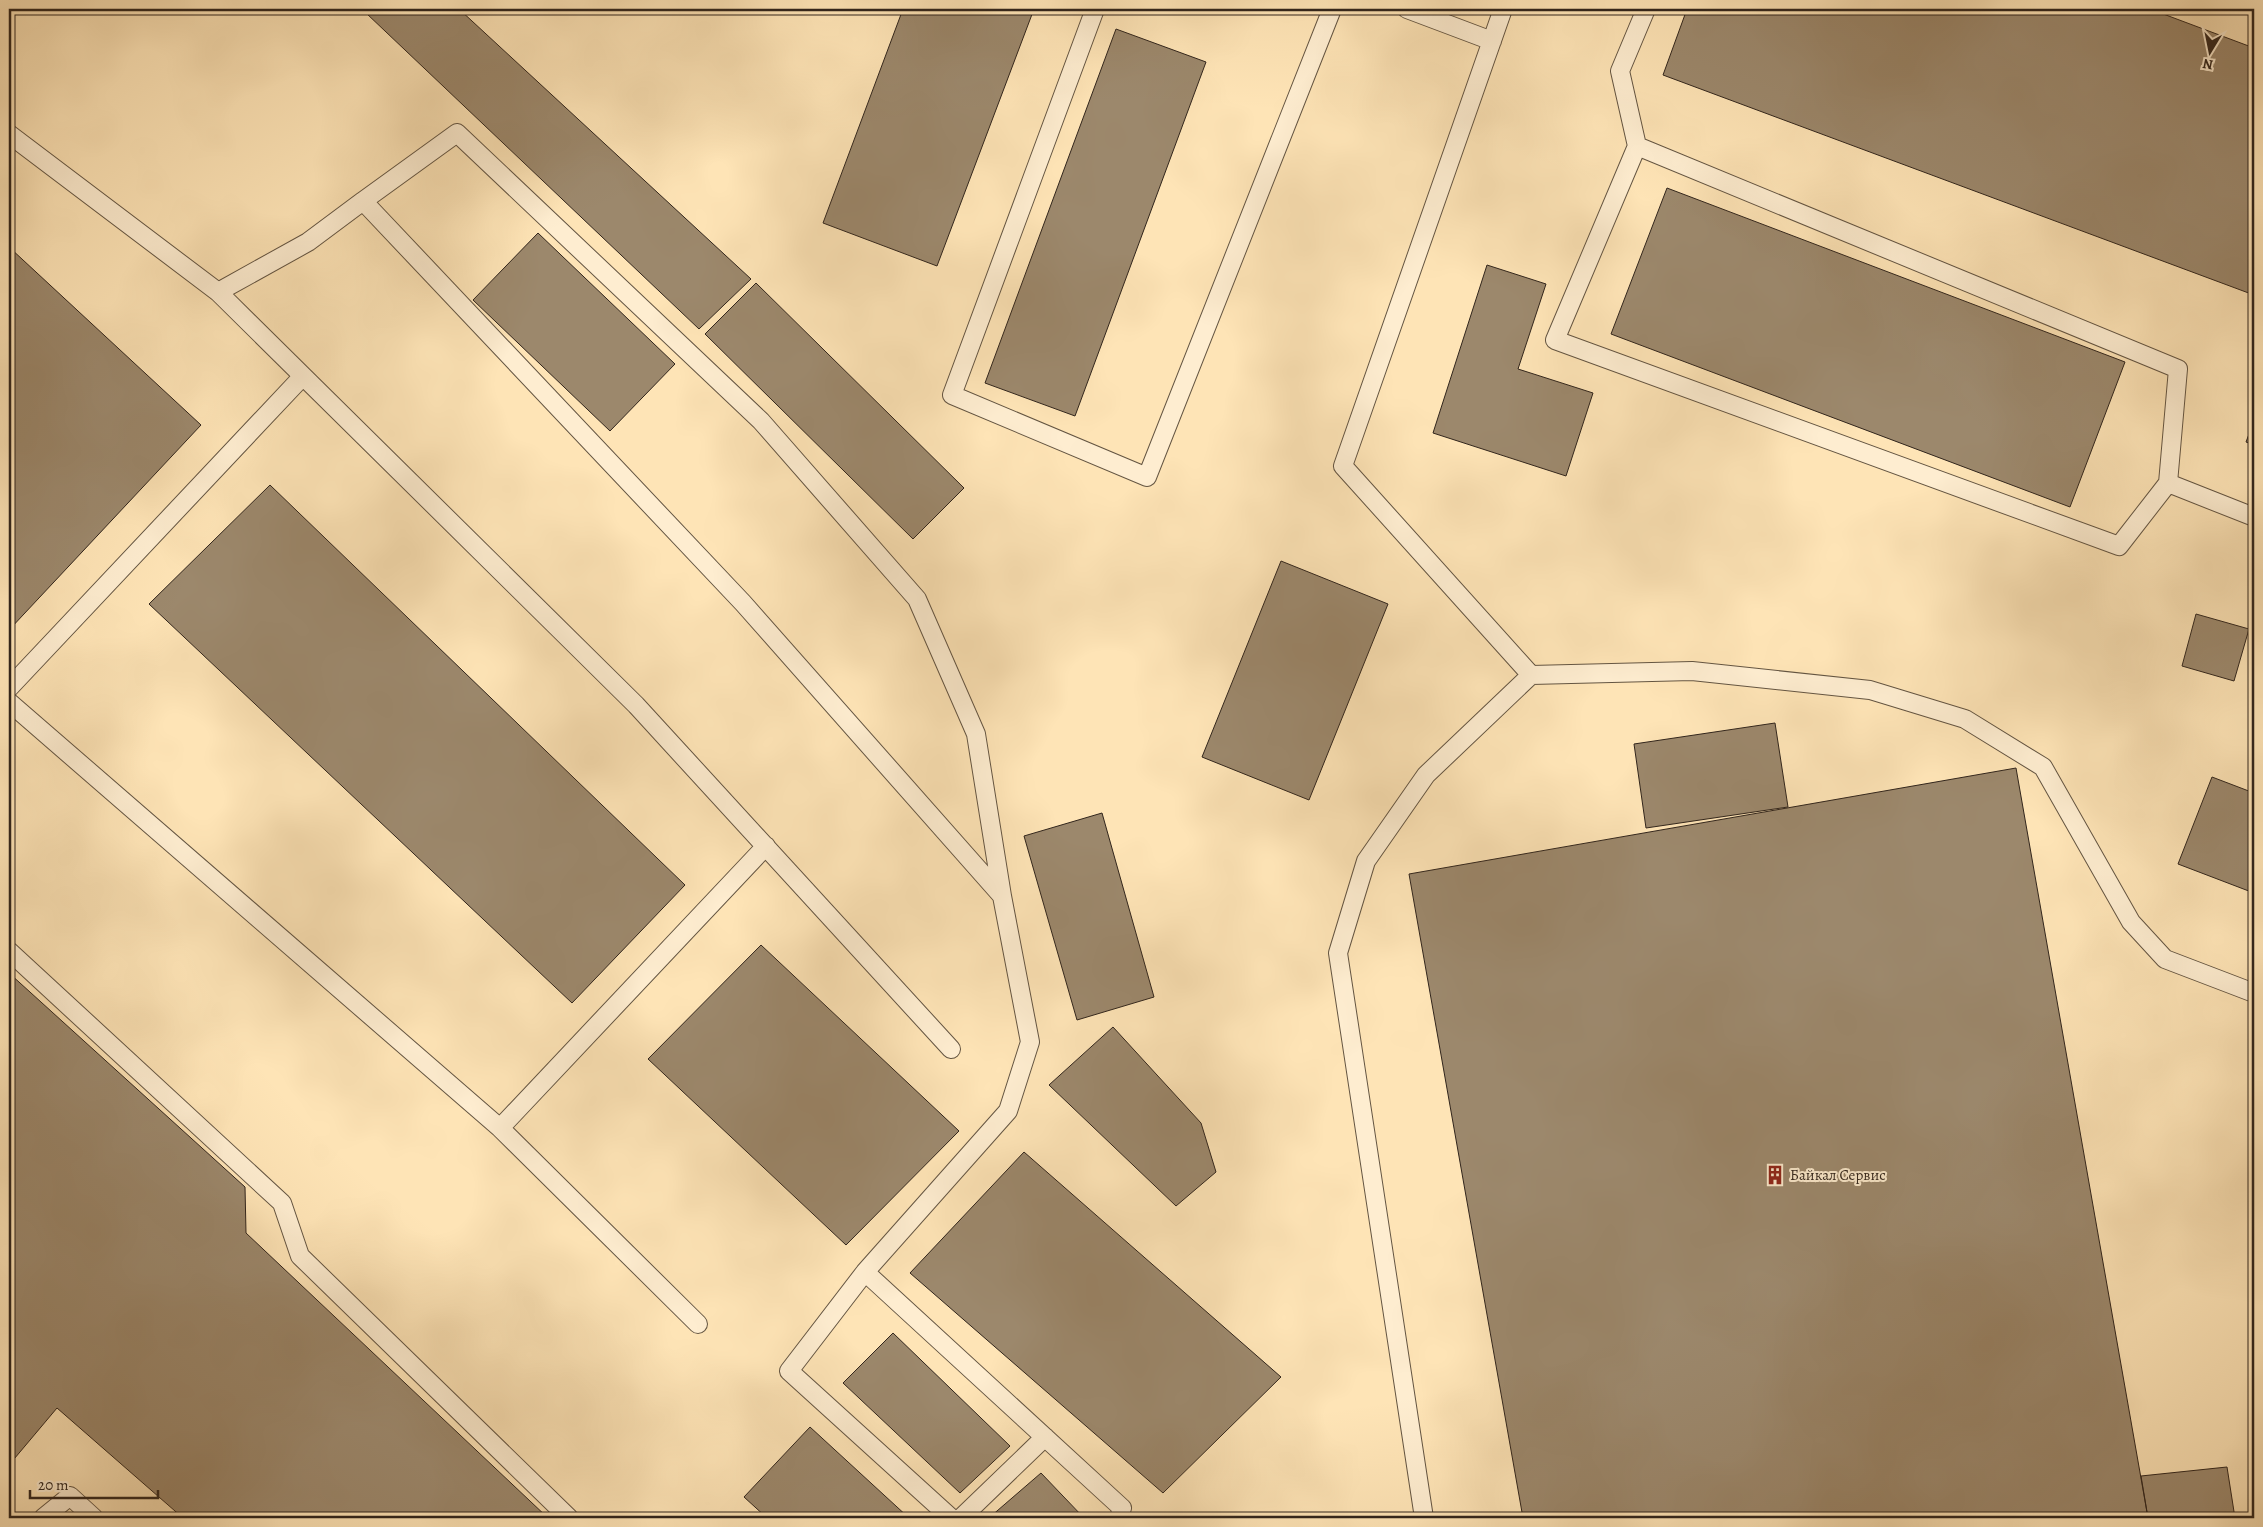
<svg xmlns="http://www.w3.org/2000/svg" width="2263" height="1527" viewBox="0 0 2263 1527" font-family="Alegreya,serif">
  <style>
    .building { fill: #9c886c; stroke: #31251c }
    .lines { fill: none; stroke-linecap: round; stroke-linejoin: round }
    .lane-casing { stroke: #645542; stroke-width: 20 }
    .lane { stroke: #feedd0; stroke-width: 18 }
    .labels { text-anchor: middle; dominant-baseline: central; stroke-width: 4; stroke-linejoin: round; paint-order: stroke }
    .poi-label { font-size: 15px; fill: #31251c; stroke: #feedd0; text-anchor: start }
  </style>
  <rect width="100%" height="100%" fill="#fee4b6"/>
  <filter id="stains"><feTurbulence type="fractalNoise" baseFrequency=".004" numOctaves="4"/><feColorMatrix values="0 0 0 0 .2 0 0 0 0 .09 0 0 0 0 .02 0 0 0 .5 -.17"/></filter>
  <radialGradient id="worn" r=".72"><stop offset=".6" stop-color="#630" stop-opacity="0"/><stop offset="1" stop-color="#630" stop-opacity=".3"/></radialGradient>
  <!-- building -->
  <path class="building" d="M370 9H459L751 279 699 329 366 13Z
    M903 9H1034L937 266 823 223Z
    M1687 9H2150L2254 48V295L1663 75Z
    M1116 29 1206 62 1075 416 985 383Z
    M1667 188 2125 362 2070 507 1611 334Z
    M538 233 675 364 610 431 473 300Z
    M9 247 201 425 9 630Z
    M1487 265 1546 284 1518 369 1593 393 1566 476 1433 433Z
    M756 283 964 488 913 539 705 334Z
    M2254 421V445L2246 442Z
    M270 485 685 885 572 1003 149 604Z
    M1281 561 1388 604 1309 800 1202 757Z
    M2196 614 2249 629 2234 681 2182 666Z
    M1775 723 1788 807 1646 828 1634 744Z
    M2016 768 2148 1518H1523L1409 874Z
    M2212 777 2254 793V893L2178 864Z
    M1102 813 1154 997 1077 1020 1024 836Z
    M761 945 959 1131 846 1245 648 1059Z
    M9 973 245 1187 246 1233 548 1518H183L57 1408 9 1465Z
    M1113 1027 1201 1123 1216 1172 1176 1206 1049 1085Z
    M1024 1152 1281 1377 1163 1493 910 1273Z
    M893 1333 1010 1446 960 1493 843 1383Z
    M810 1427 909 1518H767L744 1497Z
    M2227 1467 2235 1518H2148L2141 1476Z
    M1041 1473 1084 1518 990 1517Z"/>
  <g class="lines">
    <defs>
      <path id="lane" d="M1095 9 952 395 1147 477 1332 9
        M1407 9 1492 41
        M1503 9 1343 466 1531 675 1692 671 1870 690 1965 719 2043 767 2131 922 2165 959 2254 993
        M1646 9 1620 71 1637 146 1555 340 2119 546 2168 483 2254 517
        M9 134 218 292 308 242 363 201 743 603 1002 896 1030 1042 1008 1111 865 1272 789 1371 951 1518
        M1637 146 2178 369 2168 483
        M363 201 457 133 761 421 917 599 976 734 1002 896
        M218 292 636 705 951 1049
        M9 688 303 376
        M9 702 500 1128 698 1324
        M9 951 282 1203 300 1256 569 1518
        M500 1128 766 846
        M865 1272 1122 1508 1119 1518
        M43 1518 70 1496 94 1518
        M961 1518 1045 1437
        M1424 1518 1338 953 1366 861 1426 775 1531 675"/>
    </defs>
    <!-- lane casing -->
    <use href="#lane" class="lane-casing"/>
    <!-- lane -->
    <use href="#lane" class="lane"/>
  </g>
  <!-- icons -->
  <defs>
    <symbol id="building-bare" viewBox="-9 -9 18 18"><path d="M-4-6H4V6H1V3H-1V6H-4ZM-2.5-4.3h1.7v1.8h-1.7ZM.8-4.3h1.7v1.8H.8ZM-2.5-1h1.7V.8h-1.7ZM.8-1h1.7V.8H.8Z" fill="#8f2418" stroke="#feedd0" stroke-width="2.5" paint-order="stroke"/></symbol>
  </defs>
  <g fill-rule="evenodd">
    <use href="#building-bare" x="1761" y="1161" width="28" height="28"/>
  </g>
  <g class="labels">
    <!-- poi labels -->
    <g class="poi-label">
      <text x="1790" y="1175">Байкал Сервис</text>
    </g>
  </g>
  <!-- margin -->
  <rect width="2263" height="1527" fill="none" stroke="#fee4b6" stroke-width="30"/>
  <rect x="10" y="10" width="2243" height="1507" fill="none" stroke="#31251c" stroke-width="2.5"/>
  <rect x="15" y="15" width="2233" height="1497" fill="none" stroke="#31251c"/>
  <!-- north arrow -->
  <g transform="translate(2210 52) rotate(190)" stroke="#feedd0" stroke-width="4" paint-order="stroke">
  <path d="M0-4L9 19L0 12L-9 19Z" fill="#31251c"/>
  <text y="-8" font-size="14" font-weight="bold" text-anchor="middle" fill="#31251c">N</text>
  </g>
  <!-- scale -->
  <path d="M30 1490v8h128v-8" fill="none" stroke="#31251c" stroke-width="2.5"/>
  <text x="38" y="1490" font-size="15" fill="#31251c" stroke="#feedd0" stroke-width="4" paint-order="stroke">20 m</text>
  <rect width="100%" height="100%" filter="url(#stains)"/>
  <rect width="100%" height="100%" fill="url(#worn)"/>
</svg>
